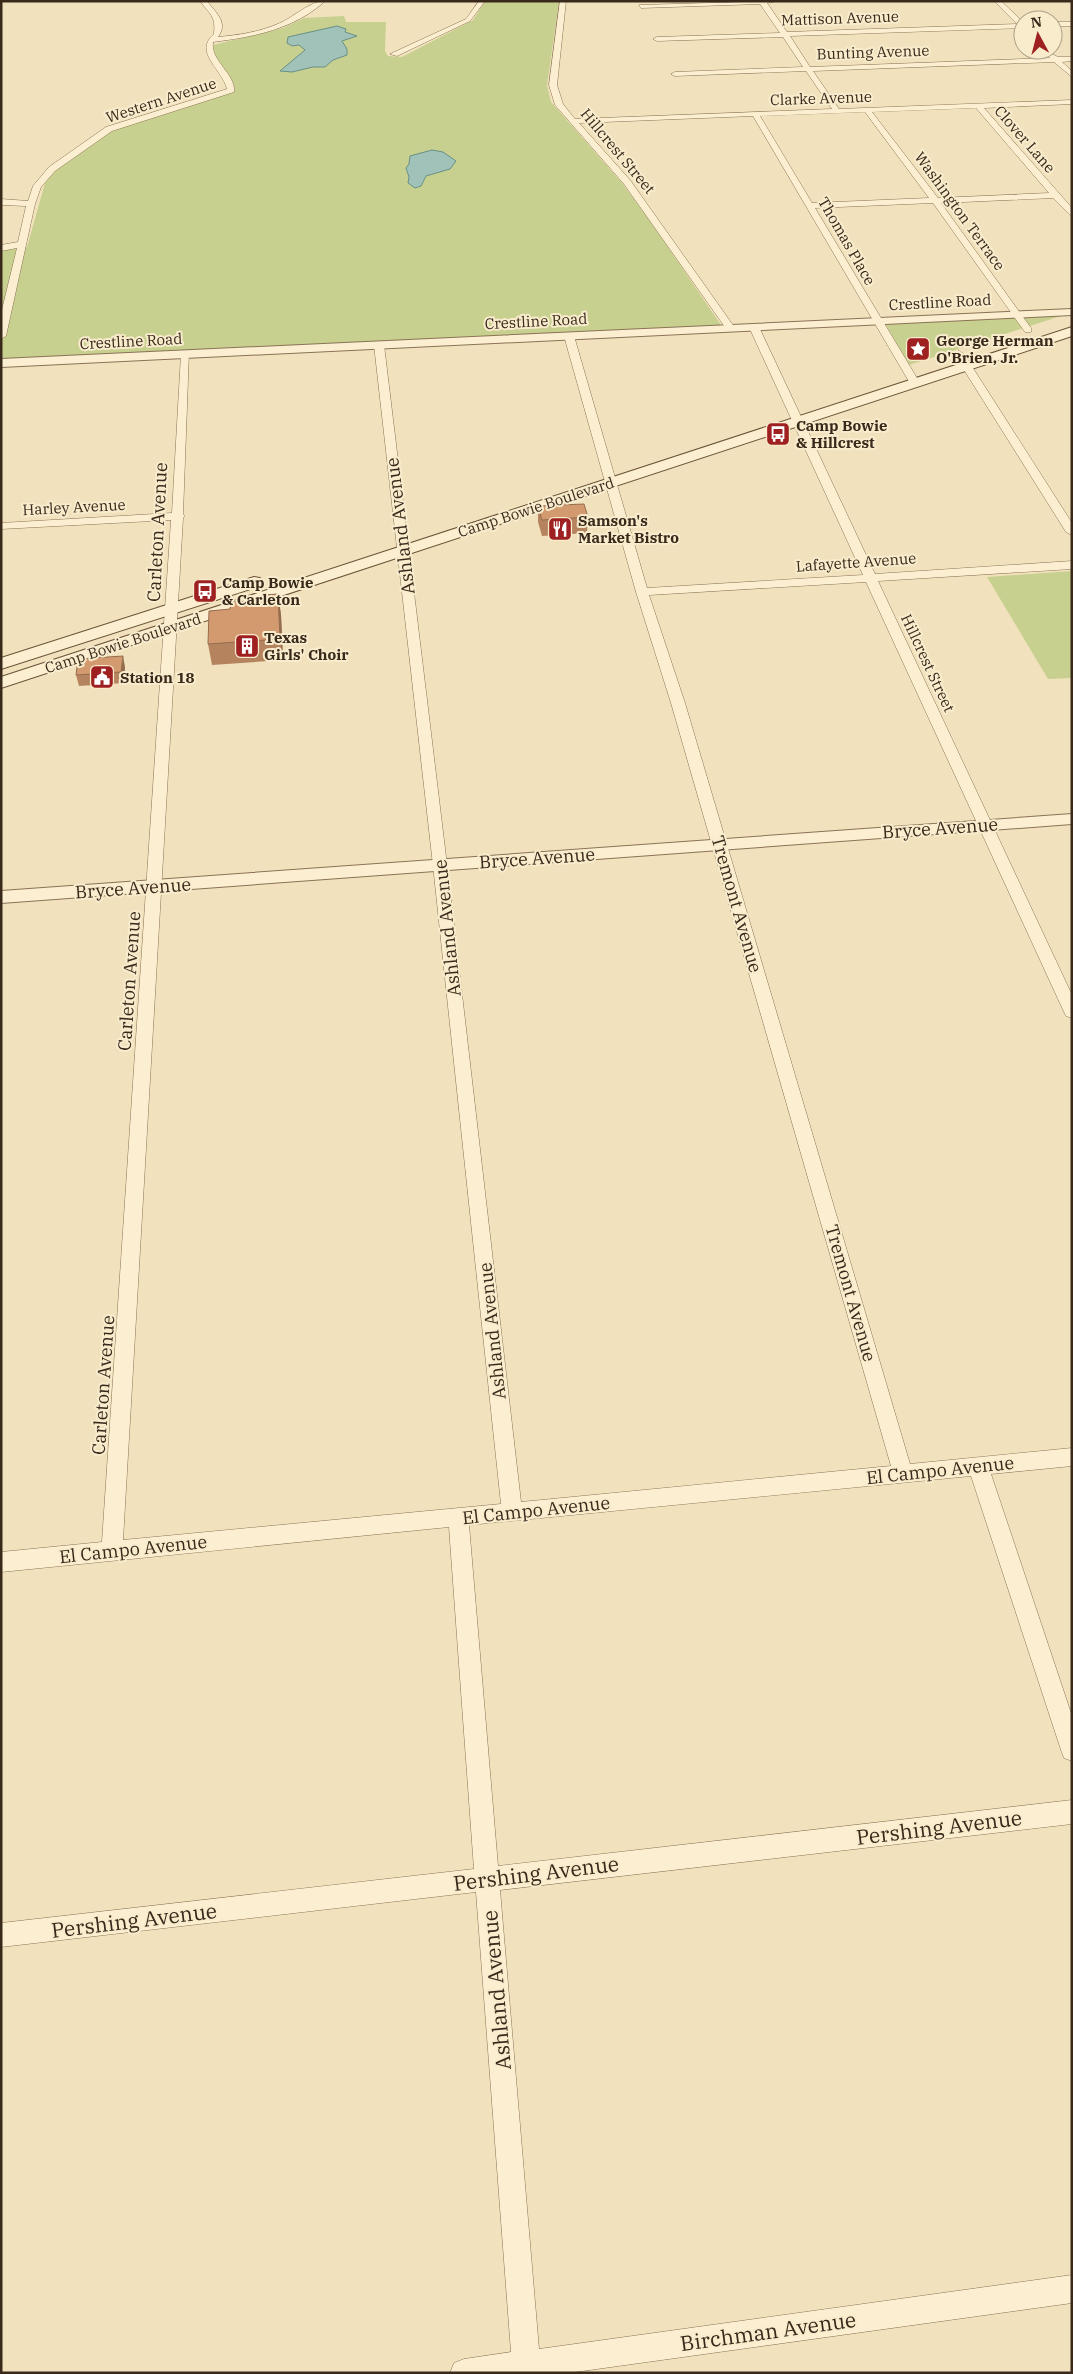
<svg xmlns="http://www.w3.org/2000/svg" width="1073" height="2374" viewBox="0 0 1073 2374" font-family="'IBM Plex Serif',serif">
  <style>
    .green { fill: #c8d090 }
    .water { fill: #a1c2b9; stroke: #689087 }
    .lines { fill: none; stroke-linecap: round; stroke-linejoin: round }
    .minor-casing { stroke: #8a7255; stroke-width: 1 }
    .tertiary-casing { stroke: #8a7255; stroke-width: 2 }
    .secondary-casing { stroke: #6c5338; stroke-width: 2 }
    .minor { fill: #fcefd1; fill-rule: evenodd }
    .tertiary { fill: #fcefd1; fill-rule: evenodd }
    .secondary { fill: #fcefd1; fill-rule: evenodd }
    .wall { fill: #b5845f }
    .shaded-wall { fill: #946c4e }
    .building { fill: #d39a6f; stroke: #946c4e }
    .labels { text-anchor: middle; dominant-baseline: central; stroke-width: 4; stroke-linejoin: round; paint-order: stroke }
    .far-street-label { font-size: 15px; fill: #38291b; stroke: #f8eccd }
    .far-poi-label { font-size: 15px; font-weight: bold; fill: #38291b; stroke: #f8eccd; text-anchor: start }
    .street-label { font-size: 18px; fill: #38291b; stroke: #f8eccd }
    .near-street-label { font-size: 21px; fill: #38291b; stroke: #f8eccd }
  </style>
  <rect width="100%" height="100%" fill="#f1e2bd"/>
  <!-- green -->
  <path class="green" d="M485 1H559L547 85 551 102 622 183 651 222 721 325 1 359V251L27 247 45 183 57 169 110 131 235 90 234 85 215 55 213 45 283 28 304 18 344 16 346 22H386L385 51 388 56 402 57 473 20Z
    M1064 315 909 365 885 323Z
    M1072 571V678L1048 679 987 577Z"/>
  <!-- water -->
  <path class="water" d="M337 26 346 29 345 32 357 36 342 41 347 49V55L333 60 325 67H313L292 72 280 71 305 50 299 45 292 46 287 43 288 37Z
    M432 150 443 152 456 161 450 169 426 176 421 186 415 188 408 183 409 177 406 168 409 164 410 156Z"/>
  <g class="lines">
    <defs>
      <path id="minor" d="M200 1H207C215 12 229 22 218 37 239 35 260 32 280 23 294 17 310 1 325 1 295 29 253 37 213 42 210 61 236 74 234 92L112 131 55 171 41 187 35 204 6 336 1 339V314L17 248 1 251V245L18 242 26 206 1 205V199L28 201 33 186 49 167 106 127 227 89C222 69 193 52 214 34 216 15 210 15 200 1Z
        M479 1H485L470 21 397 56 390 54 466 19Z
        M560 1H566L557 85 563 104 575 119 832 109 806 71 675 76 671 74 675 72 803 67 783 37 657 41 653 39 657 37 780 33 760 4 641 8 639 5 777 1 767 3 787 32 1017 24 994 1H1001L1023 22V28L790 36 810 67 1050 58 1048 56 1052 54 1058 57H1072V61L1062 62 1072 71V77L1054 62 813 71 839 109 1072 100V104L984 108 1072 208V217L1053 198 941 203 1031 328V332H1025L933 203 815 208 920 383 915 386 911 385 753 116 579 123 630 180 735 328 727 330 624 184 555 105 549 85ZM976 108 1049 193 938 198 872 112ZM865 112 929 198 812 203 760 116Z
        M1053 22H1072V26H1053Z
        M754 324 759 327 875 574 1072 561V569L878 581 1072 995V1018L1066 1016 1064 1012 866 582 649 595 685 703 910 1464 1072 1448V1466L991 1474 1072 1716V1761L1064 1758 1061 1750 971 1476 469 1525 498 1866 1072 1800V1824L500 1890 539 2349 1072 2275V2303L568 2373H450L454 2363 464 2359 511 2352 476 1892 1 1947V1923L474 1869 449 1527 1 1572V1552L102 1542 171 520 1 529V523L172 513 181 354 186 351 189 352 183 514 185 516 183 518 123 1540 501 1504 433 865 374 345 379 342 384 345 447 865 521 1502 891 1466 671 703 636 592 564 336 569 333 574 336 647 588 863 575 749 327Z
        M959 351 964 354 1072 523V535L1066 532 954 354Z"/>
      <path id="tertiary" d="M1072 309V315L1 367V359Z
        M1072 814V824L1 903V891Z"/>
      <path id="secondary" d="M1072 327V336L1 688V677Z
        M254 577 260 578 263 582 260 586 1 669V658Z"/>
    </defs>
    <!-- minor casing -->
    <use href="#minor" class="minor-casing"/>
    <!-- tertiary casing -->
    <use href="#tertiary" class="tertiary-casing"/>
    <!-- secondary casing -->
    <use href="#secondary" class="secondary-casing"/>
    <!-- minor -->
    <use href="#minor" class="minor"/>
    <!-- tertiary -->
    <use href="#tertiary" class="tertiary"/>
    <!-- secondary -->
    <use href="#secondary" class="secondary"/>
  </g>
  <!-- wall -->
  <path class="wall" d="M538 506 588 517 587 533 542 536 538 522Z
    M278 594 281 615 283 660 212 665 208 644 230 609 264 600Z
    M125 667 124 683 79 686 76 675Z"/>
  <!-- shaded-wall -->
  <path class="shaded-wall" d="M278 594 281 615 283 660 280 639Z
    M123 656 125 667 124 683 121 672Z"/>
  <!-- building -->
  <path class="building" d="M584 504 588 517 542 520 538 506Z
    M278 594 280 639 208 644 209 611 230 609 231 602 264 600V595Z
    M123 656 121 672 76 675 78 659Z"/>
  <!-- icons -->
  <defs>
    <symbol id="sight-square" viewBox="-11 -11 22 22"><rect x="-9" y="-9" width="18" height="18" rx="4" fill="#9e2020" stroke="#f8eccd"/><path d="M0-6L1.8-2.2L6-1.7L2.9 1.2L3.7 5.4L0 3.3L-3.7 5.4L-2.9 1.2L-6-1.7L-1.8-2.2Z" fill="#fff"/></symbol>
    <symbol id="bus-square" viewBox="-11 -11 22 22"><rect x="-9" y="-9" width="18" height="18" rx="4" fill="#9e2020" stroke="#f8eccd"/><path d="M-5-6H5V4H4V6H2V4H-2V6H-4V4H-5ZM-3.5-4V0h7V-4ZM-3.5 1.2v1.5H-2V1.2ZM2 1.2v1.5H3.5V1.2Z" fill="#fff"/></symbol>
    <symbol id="restaurant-square" viewBox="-11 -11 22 22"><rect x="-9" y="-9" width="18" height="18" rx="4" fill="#9e2020" stroke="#f8eccd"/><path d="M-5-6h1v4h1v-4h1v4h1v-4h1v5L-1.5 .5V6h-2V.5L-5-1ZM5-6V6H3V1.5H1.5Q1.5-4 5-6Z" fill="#fff"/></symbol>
    <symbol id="building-square" viewBox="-11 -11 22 22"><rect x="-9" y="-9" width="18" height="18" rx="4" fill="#9e2020" stroke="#f8eccd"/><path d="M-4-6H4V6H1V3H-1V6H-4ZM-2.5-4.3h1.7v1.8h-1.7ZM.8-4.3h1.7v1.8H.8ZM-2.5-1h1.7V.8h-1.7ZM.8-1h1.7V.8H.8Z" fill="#fff"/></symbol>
    <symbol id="civic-square" viewBox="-11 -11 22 22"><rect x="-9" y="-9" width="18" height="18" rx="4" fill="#9e2020" stroke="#f8eccd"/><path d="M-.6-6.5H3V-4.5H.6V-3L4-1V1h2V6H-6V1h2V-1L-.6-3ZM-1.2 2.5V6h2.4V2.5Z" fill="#fff"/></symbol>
  </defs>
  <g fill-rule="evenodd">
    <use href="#sight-square" x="904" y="335" width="28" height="28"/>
    <use href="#bus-square" x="764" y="420" width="28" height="28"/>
    <use href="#restaurant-square" x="546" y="515" width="28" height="28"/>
    <use href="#bus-square" x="191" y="577" width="28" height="28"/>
    <use href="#building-square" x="233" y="632" width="28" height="28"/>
    <use href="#civic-square" x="88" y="663" width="28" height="28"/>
  </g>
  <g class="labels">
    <!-- far-street labels -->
    <g class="far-street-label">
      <text transform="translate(840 18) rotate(-2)">Mattison Avenue</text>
      <text transform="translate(873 52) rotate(-2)">Bunting Avenue</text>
      <text transform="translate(821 98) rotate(-2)">Clarke Avenue</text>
      <text transform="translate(161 100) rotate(-18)">Western Avenue</text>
      <text transform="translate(1025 139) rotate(49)">Clover Lane</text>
      <text transform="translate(618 151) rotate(50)">Hillcrest Street</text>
      <text transform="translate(960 211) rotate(54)">Washington Terrace</text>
      <text transform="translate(847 241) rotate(60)">Thomas Place</text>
      <text transform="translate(940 302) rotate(-3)">Crestline Road</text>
      <text transform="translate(536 321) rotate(-3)">Crestline Road</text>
      <text transform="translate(131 341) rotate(-3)">Crestline Road</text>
      <text transform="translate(74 507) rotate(-3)">Harley Avenue</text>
      <text transform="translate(536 507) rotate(-18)">Camp Bowie Boulevard</text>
      <text transform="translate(856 562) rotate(-4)">Lafayette Avenue</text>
      <text transform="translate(123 643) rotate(-18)">Camp Bowie Boulevard</text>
      <text transform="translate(928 663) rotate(65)">Hillcrest Street</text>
    </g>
    <!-- far-poi labels -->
    <g class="far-poi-label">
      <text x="936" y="340">George Herman<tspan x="936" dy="17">O'Brien, Jr.</tspan></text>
      <text x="796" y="425">Camp Bowie<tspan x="796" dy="17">&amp; Hillcrest</tspan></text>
      <text x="578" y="520">Samson's<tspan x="578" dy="17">Market Bistro</tspan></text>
      <text x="222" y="582">Camp Bowie<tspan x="222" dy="17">&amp; Carleton</tspan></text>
      <text x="264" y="637">Texas<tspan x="264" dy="17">Girls' Choir</tspan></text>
      <text x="120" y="677">Station 18</text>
    </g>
    <!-- street labels -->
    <g class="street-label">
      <text transform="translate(400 526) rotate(-97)">Ashland Avenue</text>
      <text transform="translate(157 532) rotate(-87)">Carleton Avenue</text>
      <text transform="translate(940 828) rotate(-4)">Bryce Avenue</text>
      <text transform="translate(537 858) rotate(-4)">Bryce Avenue</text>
      <text transform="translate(133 888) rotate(-4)">Bryce Avenue</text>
      <text transform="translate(737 904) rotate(74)">Tremont Avenue</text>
      <text transform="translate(447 928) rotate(-96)">Ashland Avenue</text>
      <text transform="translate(129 981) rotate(-86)">Carleton Avenue</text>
      <text transform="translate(851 1293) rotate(74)">Tremont Avenue</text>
      <text transform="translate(492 1331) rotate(-96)">Ashland Avenue</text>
      <text transform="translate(103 1385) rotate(-86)">Carleton Avenue</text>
      <text transform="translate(940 1470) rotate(-6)">El Campo Avenue</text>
      <text transform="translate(536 1510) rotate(-6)">El Campo Avenue</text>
      <text transform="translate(133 1549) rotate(-6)">El Campo Avenue</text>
    </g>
    <!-- near-street labels -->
    <g class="near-street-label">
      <text transform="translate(939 1827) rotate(-7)">Pershing Avenue</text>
      <text transform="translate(536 1873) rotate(-7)">Pershing Avenue</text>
      <text transform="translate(134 1920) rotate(-7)">Pershing Avenue</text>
      <text transform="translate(496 1990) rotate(-95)">Ashland Avenue</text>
      <text transform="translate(768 2331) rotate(-8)">Birchman Avenue</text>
    </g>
  </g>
  <!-- border -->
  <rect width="1073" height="2374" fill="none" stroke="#38291b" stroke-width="5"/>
  <!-- north arrow -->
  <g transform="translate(1038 35) rotate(353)"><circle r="24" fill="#f8eccd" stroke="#ab9e86"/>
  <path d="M0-4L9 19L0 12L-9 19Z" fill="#9e2020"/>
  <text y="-8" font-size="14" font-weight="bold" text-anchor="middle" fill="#38291b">N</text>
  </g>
</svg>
